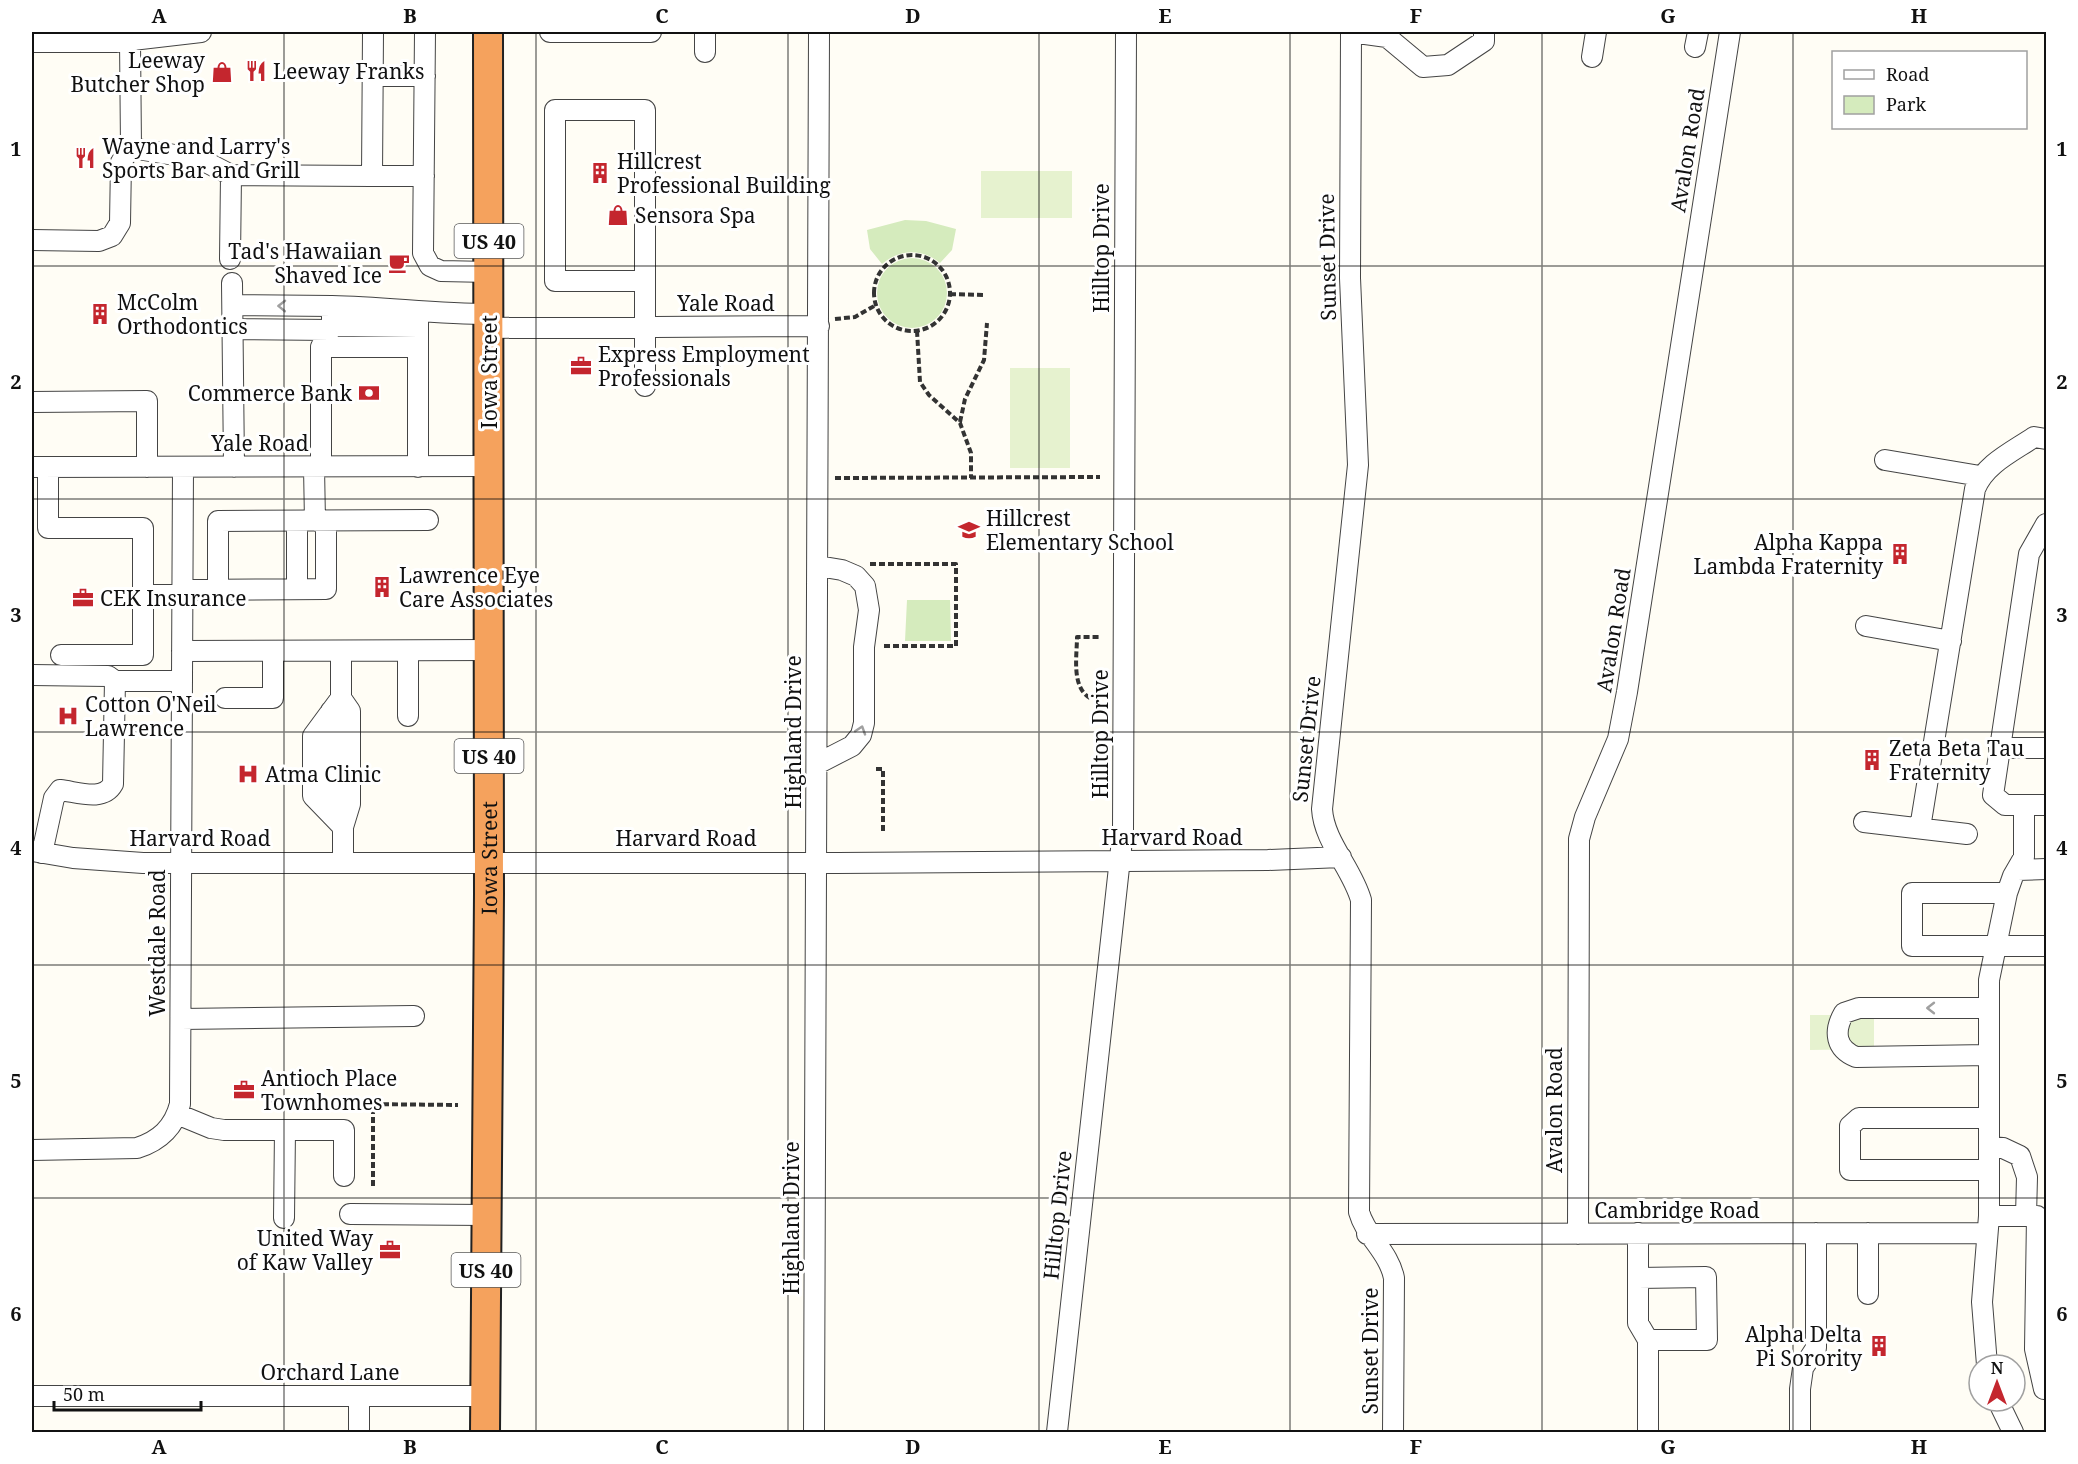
<svg xmlns="http://www.w3.org/2000/svg" width="2078" height="1464" viewBox="0 0 2078 1464" font-family="'Noto Serif',serif">
  <style>
    .green { fill: #d5ebbd }
    .pitch { fill: #e6f2cf }
    .lines { fill: none; stroke-linecap: round; stroke-linejoin: round }
    .minor-casing { stroke: #444; stroke-width: 22 }
    .highway-casing { stroke: #222; stroke-width: 32 }
    .path { stroke: #333; stroke-width: 4; stroke-dasharray: 6 3; stroke-linecap: butt }
    .minor { stroke: #fff; stroke-width: 20 }
    .highway { stroke: #f5a25d; stroke-width: 28 }
    .oneway { stroke: #a0a0a0 }
    .grid { fill: none; stroke: #111; stroke-width: 1.5; stroke-opacity: 0.55 }
    .labels { text-anchor: middle; dominant-baseline: central; stroke-width: 6; stroke-linejoin: round; paint-order: stroke }
    .shield { fill: #fff; stroke: #585858; stroke-width: 1.5 }
    .shield-label { font-size: 20px; font-weight: bold; fill: #111 }
    .poi-label { font-size: 21px; fill: #111; stroke: #fff; text-anchor: start }
    .street-label { font-size: 21px; fill: #111; stroke: #fff }
    .neatline { fill: none; stroke: #111; stroke-width: 2 }
    .grid-label { font-size: 20px; text-anchor: middle; font-weight: bold; fill: #111 }
  </style>
  <rect width="100%" height="100%" fill="#fffdf5"/>
  <!-- green -->
  <path class="green" d="M905 220 926 221 956 229 952 250 940 263C922 248 899 249 882 264L870 249 867 230Z
    M877 293a35 35 0 1 1 70 0a35 35 0 1 1-70 0Z
    M907 600H950L951 641H905Z"/>
  <!-- pitch -->
  <path class="pitch" d="M981 171H1072V218H981Z
    M1010 368H1070V468H1010Z
    M1810 1015H1874V1049L1810 1050Z"/>
  <g class="lines">
    <defs>
      <path id="minor" d="M373 32 372 176H424
        M425 32 423 253 430 266 441 271 489 272
        M550 32H651
        M1351 32 1350 278 1358 465 1322 809C1324 842 1352 868 1361 900L1359 1212C1366 1237 1389 1252 1394 1278L1393 1432
        M1351 32 1387 37 1423 67 1448 65 1484 41V32
        M130 41 131 148 200 159 231 175 372 176
        M32 42H115L201 32
        M1695 47 1698 32
        M705 52V32
        M1592 57 1596 32
        M373 76H425
        M32 240 99 241 112 236 120 223 121 162 131 148
        M230 259 231 175
        M645 281H555V110H645V386
        M232 283 234 467
        M233 305 332 306
        M418 312V467
        M332 326 418 327
        M489 328 819 326
        M233 329 330 330
        M321 347H418
        M32 402 147 401V467
        M1885 460 1980 476
        M32 467 489 466
        M48 467V528H143V655H61
        M314 467 315 521
        M321 467V347L332 326V306C385 307 436 314 489 314
        M297 521V589
        M2046 524 2029 554 1993 795 2005 805H2046
        M182 590 326 589V521
        M218 590V521L428 520
        M143 595H182
        M1866 626 1951 641
        M182 651 489 650
        M341 651V698L313 736V796L343 827V863
        M408 651V716
        M32 675 108 676 115 681
        M225 698H273V651
        M341 698 350 711V804L343 827
        M331 711V803L338 818
        M1999 748H2046
        M817 764 852 746 861 735 864 723V647L869 610 865 586 856 576 842 570 818 566
        M1864 822 1967 834
        M1920 828 1975 489C1985 464 2012 452 2034 437L2046 439
        M32 851 73 858 143 863H838L1268 860 1341 857
        M42 853 54 798 60 790C78 792 103 802 113 784L115 681H182
        M2017 870 2046 869
        M2007 893H1912V946H2046
        M1989 1008H1859L1844 1013C1833 1032 1836 1049 1856 1057L1989 1055
        M181 1019 414 1016
        M177 1114 211 1128 224 1130H344V1176
        M1989 1118H1859L1850 1126V1170H1989
        M1989 1147 2003 1148 2020 1156 2027 1177 2026 1216
        M32 1150 137 1148C159 1141 174 1128 180 1104L183 467
        M350 1214 486 1215
        M1989 1216H2037
        M2037 1216 2035 1349 2044 1389
        M284 1218 285 1130
        M1638 1233V1323L1648 1340V1432
        M1868 1233V1294
        M1367 1234 1987 1233
        M1578 1234 1579 839 1585 817 1618 739 1627 692 1730 32
        M1638 1278 1706 1277 1707 1340H1648
        M1987 1365 1982 1302 1989 1216V980L2007 893 2013 876 2024 857V805
        M32 1396H485
        M1998 1401 2013 1432
        M359 1432V1396
        M814 1432 819 32
        M1057 1432 1123 831 1126 32
        M1800 1432V1389L1803 1368 1816 1348V1233"/>
      <g id="highway">
        <path id="s1" d="M485 1432 489 893 488 32"/>
      </g>
    </defs>
    <!-- minor casing -->
    <use href="#minor" class="minor-casing"/>
    <!-- highway casing -->
    <use href="#highway" class="highway-casing"/>
    <!-- path -->
    <path class="path" d="M874 293a38 38 0 1 1 76 0a38 38 0 1 1-76 0Z
      M950 294 984 295
      M835 319 855 317 876 305
      M917 331 920 382 929 395 960 423 971 453V478
      M960 422 965 399 984 360 987 323
      M835 478 1100 477
      M870 564H956V646H881
      M1090 698C1071 687 1077 656 1077 637H1099
      M876 769H883V832
      M266 1103 458 1105
      M373 1186V1104"/>
    <!-- minor -->
    <use href="#minor" class="minor"/>
    <!-- highway -->
    <use href="#highway" class="highway"/>
  </g>
  <!-- one-way arrows -->
  <defs><path id="oneway-chevron" d="M-2-3.5L2.5 0L-2 3.5" fill="none" stroke-width="1.6" stroke-linecap="round" stroke-linejoin="round" transform="scale(1.5)"/></defs>
  <g class="oneway">
    <use href="#oneway-chevron" transform="translate(282 306) rotate(-179)"/>
    <use href="#oneway-chevron" transform="translate(861 730) rotate(-72)"/>
    <use href="#oneway-chevron" transform="translate(1931 1008) rotate(-180)"/>
  </g>
  <!-- grid -->
  <path class="grid" d="M284 32V1432M536 32V1432M788 32V1432M1039 32V1432M1290 32V1432M1542 32V1432M1793 32V1432M32 266H2046M32 499H2046M32 732H2046M32 965H2046M32 1198H2046"/>
  <!-- icons -->
  <defs>
    <symbol id="restaurant-bare" viewBox="-9 -9 18 18"><path d="M-5-6h1v4h1v-4h1v4h1v-4h1v5L-1.5 .5V6h-2V.5L-5-1ZM5-6V6H3V1.5H1.5Q1.5-4 5-6Z" fill="#c4262e" stroke="#fff" stroke-width="2.5" paint-order="stroke"/></symbol>
    <symbol id="shop-bare" viewBox="-9 -9 18 18"><path d="M-5-2.5h2.3a2.7 3.5 0 0 1 5.4 0H5L5.5 6h-11ZM-1.5-2.5h3a1.5 2.3 0 0 0-3 0Z" fill="#c4262e" stroke="#fff" stroke-width="2.5" paint-order="stroke"/></symbol>
    <symbol id="building-bare" viewBox="-9 -9 18 18"><path d="M-4-6H4V6H1V3H-1V6H-4ZM-2.5-4.3h1.7v1.8h-1.7ZM.8-4.3h1.7v1.8H.8ZM-2.5-1h1.7V.8h-1.7ZM.8-1h1.7V.8H.8Z" fill="#c4262e" stroke="#fff" stroke-width="2.5" paint-order="stroke"/></symbol>
    <symbol id="cafe-bare" viewBox="-9 -9 18 18"><path d="M-5.5-4.5H6V0H3Q3 3.5 0 3.5H-2.5Q-5.5 3.5-5.5 0ZM3-3.2v2h1.7v-2ZM-6 4.5H4V6H-6Z" fill="#c4262e" stroke="#fff" stroke-width="2.5" paint-order="stroke"/></symbol>
    <symbol id="office-bare" viewBox="-9 -9 18 18"><path d="M-6-3h4V-5.5h4V-3h4V5H-6ZM-1-4.5V-3h2v-1.5ZM-6 0V1H6V0Z" fill="#c4262e" stroke="#fff" stroke-width="2.5" paint-order="stroke"/></symbol>
    <symbol id="bank-bare" viewBox="-9 -9 18 18"><path d="M-6-4H6V4H-6ZM0-2.3a2.3 2.3 0 1 0 0 4.6a2.3 2.3 0 1 0 0-4.6Z" fill="#c4262e" stroke="#fff" stroke-width="2.5" paint-order="stroke"/></symbol>
    <symbol id="school-bare" viewBox="-9 -9 18 18"><path d="M0-5L7-2L0 1L-7-2ZM-4 1L0 2.5L4 1V4Q0 6-4 4Z" fill="#c4262e" stroke="#fff" stroke-width="2.5" paint-order="stroke"/></symbol>
    <symbol id="hospital-bare" viewBox="-9 -9 18 18"><path d="M-5-5h3v3.5h4V-5h3V5h-3V1.5h-4V5h-3Z" fill="#c4262e" stroke="#fff" stroke-width="2.5" paint-order="stroke"/></symbol>
  </defs>
  <g fill-rule="evenodd">
    <use href="#restaurant-bare" x="241" y="56" width="30" height="30"/>
    <use href="#shop-bare" x="207" y="57" width="30" height="30"/>
    <use href="#restaurant-bare" x="70" y="143" width="30" height="30"/>
    <use href="#building-bare" x="585" y="158" width="30" height="30"/>
    <use href="#shop-bare" x="603" y="200" width="30" height="30"/>
    <use href="#cafe-bare" x="384" y="248" width="30" height="30"/>
    <use href="#building-bare" x="85" y="299" width="30" height="30"/>
    <use href="#office-bare" x="566" y="351" width="30" height="30"/>
    <use href="#bank-bare" x="354" y="378" width="30" height="30"/>
    <use href="#school-bare" x="954" y="515" width="30" height="30"/>
    <use href="#building-bare" x="1885" y="539" width="30" height="30"/>
    <use href="#building-bare" x="367" y="572" width="30" height="30"/>
    <use href="#office-bare" x="68" y="583" width="30" height="30"/>
    <use href="#hospital-bare" x="53" y="701" width="30" height="30"/>
    <use href="#building-bare" x="1857" y="745" width="30" height="30"/>
    <use href="#hospital-bare" x="233" y="759" width="30" height="30"/>
    <use href="#office-bare" x="229" y="1075" width="30" height="30"/>
    <use href="#office-bare" x="375" y="1235" width="30" height="30"/>
    <use href="#building-bare" x="1864" y="1331" width="30" height="30"/>
  </g>
  <g class="labels">
    <!-- shield labels -->
    <g class="shield">
      <rect x="454.5" y="224" width="69" height="34" rx="4.5"/>
      <rect x="454.5" y="739" width="69" height="34" rx="4.5"/>
      <rect x="451.5" y="1253" width="69" height="34" rx="4.5"/>
    </g>
    <g class="shield-label">
      <text x="489" y="241">US 40</text>
      <text x="489" y="756">US 40</text>
      <text x="486" y="1270">US 40</text>
    </g>
    <!-- poi labels -->
    <g class="poi-label">
      <text x="205" y="60" text-anchor="end">Leeway<tspan x="205" dy="24">Butcher Shop</tspan></text>
      <text x="273" y="71">Leeway Franks</text>
      <text x="102" y="146">Wayne and Larry's<tspan x="102" dy="24">Sports Bar and Grill</tspan></text>
      <text x="617" y="161">Hillcrest<tspan x="617" dy="24">Professional Building</tspan></text>
      <text x="635" y="215">Sensora Spa</text>
      <text x="382" y="251" text-anchor="end">Tad's Hawaiian<tspan x="382" dy="24">Shaved Ice</tspan></text>
      <text x="117" y="302">McColm<tspan x="117" dy="24">Orthodontics</tspan></text>
      <text x="598" y="354">Express Employment<tspan x="598" dy="24">Professionals</tspan></text>
      <text x="352" y="393" text-anchor="end">Commerce Bank</text>
      <text x="986" y="518">Hillcrest<tspan x="986" dy="24">Elementary School</tspan></text>
      <text x="1883" y="542" text-anchor="end">Alpha Kappa<tspan x="1883" dy="24">Lambda Fraternity</tspan></text>
      <text x="399" y="575">Lawrence Eye<tspan x="399" dy="24">Care Associates</tspan></text>
      <text x="100" y="598">CEK Insurance</text>
      <text x="85" y="704">Cotton O'Neil<tspan x="85" dy="24">Lawrence</tspan></text>
      <text x="1889" y="748">Zeta Beta Tau<tspan x="1889" dy="24">Fraternity</tspan></text>
      <text x="265" y="774">Atma Clinic</text>
      <text x="261" y="1078">Antioch Place<tspan x="261" dy="24">Townhomes</tspan></text>
      <text x="373" y="1238" text-anchor="end">United Way<tspan x="373" dy="24">of Kaw Valley</tspan></text>
      <text x="1862" y="1334" text-anchor="end">Alpha Delta<tspan x="1862" dy="24">Pi Sorority</tspan></text>
    </g>
    <!-- street labels -->
    <g class="street-label">
      <text transform="translate(1687 150) rotate(-81)">Avalon Road</text>
      <text transform="translate(1101 248) rotate(-90)">Hilltop Drive</text>
      <text transform="translate(1327 257) rotate(-91)">Sunset Drive</text>
      <text x="726" y="303">Yale Road</text>
      <text transform="translate(489 372) rotate(-90)">Iowa Street</text>
      <text x="260" y="443">Yale Road</text>
      <text transform="translate(1613 630) rotate(-81)">Avalon Road</text>
      <text transform="translate(793 732) rotate(-90)">Highland Drive</text>
      <text transform="translate(1100 734) rotate(-90)">Hilltop Drive</text>
      <text transform="translate(1306 739) rotate(-84)">Sunset Drive</text>
      <text x="1172" y="837">Harvard Road</text>
      <text x="200" y="838">Harvard Road</text>
      <text x="686" y="838">Harvard Road</text>
      <text stroke="none"><textPath href="#s1" startOffset="574">Iowa Street</textPath></text>
      <text transform="translate(157 943) rotate(-90)">Westdale Road</text>
      <text transform="translate(1554 1110) rotate(-90)">Avalon Road</text>
      <text x="1677" y="1210">Cambridge Road</text>
      <text transform="translate(1057 1215) rotate(-84)">Hilltop Drive</text>
      <text transform="translate(791 1218) rotate(-90)">Highland Drive</text>
      <text transform="translate(1370 1351) rotate(-90)">Sunset Drive</text>
      <text x="330" y="1372">Orchard Lane</text>
    </g>
  </g>
  <!-- border -->
  <rect width="2078" height="1464" fill="none" stroke="#ffffff" stroke-width="66"/>
  <!-- legend -->
  <rect x="1832" y="51" width="195" height="78" fill="#ffffff" stroke="#a0a0a0" stroke-width="1.5"/>
  <rect x="1844" y="70" width="30" height="9" fill="#ffffff" stroke="#a0a0a0" stroke-width="1.5"/>
  <text x="1886" y="81" font-size="18" fill="#111111">Road</text>
  <rect x="1844" y="96" width="30" height="18" fill="#d5ebbd" stroke="#a0a0a0" stroke-width="1.5"/>
  <text x="1886" y="111" font-size="18" fill="#111111">Park</text>
  <!-- north arrow -->
  <g transform="translate(1997 1383)"><circle r="28" fill="#ffffff" stroke="#a0a0a0" stroke-width="1.5"/>
  <path d="M0-4.5L10 22L0 15L-10 22Z" fill="#c4262e"/>
  <text y="-9" font-size="16" font-weight="bold" text-anchor="middle" fill="#111111">N</text>
  </g>
  <!-- scale -->
  <path d="M54 1401v9h147v-9" fill="none" stroke="#111111" stroke-width="3"/>
  <text x="63" y="1401" font-size="18" fill="#111111" stroke="#ffffff" stroke-width="4.5" paint-order="stroke">50 m</text>
  <rect x="33" y="33" width="2012" height="1398" class="neatline"/>
  <g class="grid-label">
    <text x="159" y="23">A</text>
    <text x="410" y="23">B</text>
    <text x="662" y="23">C</text>
    <text x="913" y="23">D</text>
    <text x="1165" y="23">E</text>
    <text x="1416" y="23">F</text>
    <text x="1668" y="23">G</text>
    <text x="1919" y="23">H</text>
    <text x="16" y="156">1</text>
    <text x="2062" y="156">1</text>
    <text x="16" y="389">2</text>
    <text x="2062" y="389">2</text>
    <text x="16" y="622">3</text>
    <text x="2062" y="622">3</text>
    <text x="16" y="855">4</text>
    <text x="2062" y="855">4</text>
    <text x="16" y="1088">5</text>
    <text x="2062" y="1088">5</text>
    <text x="16" y="1321">6</text>
    <text x="2062" y="1321">6</text>
    <text x="159" y="1454">A</text>
    <text x="410" y="1454">B</text>
    <text x="662" y="1454">C</text>
    <text x="913" y="1454">D</text>
    <text x="1165" y="1454">E</text>
    <text x="1416" y="1454">F</text>
    <text x="1668" y="1454">G</text>
    <text x="1919" y="1454">H</text>
  </g>
</svg>
